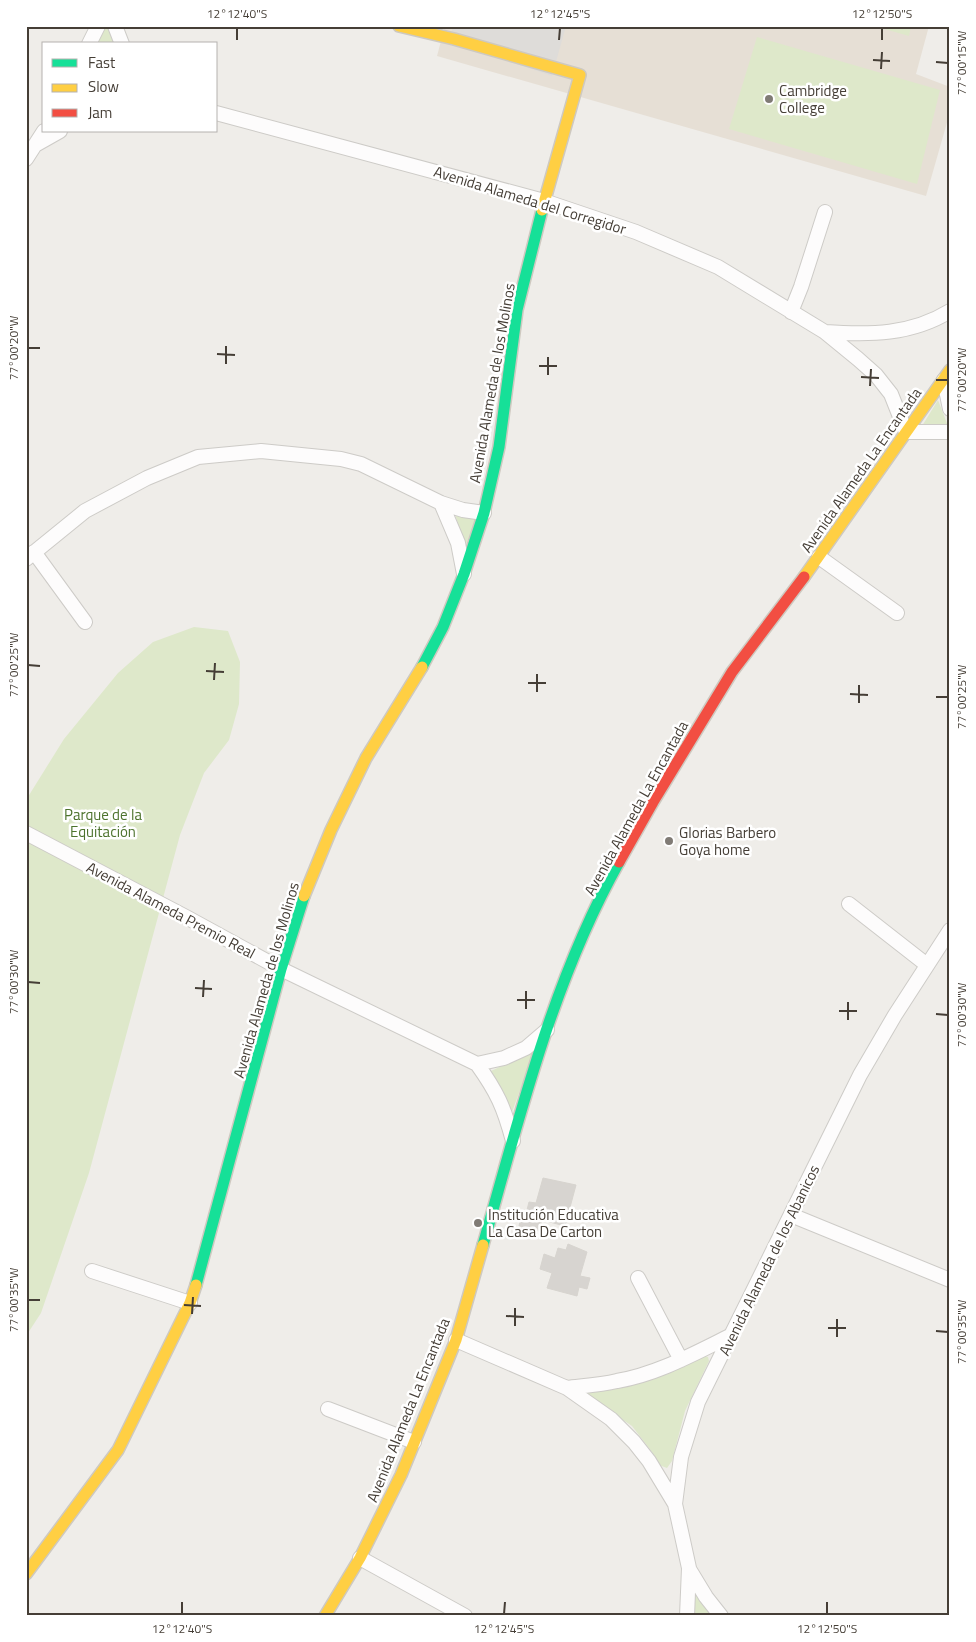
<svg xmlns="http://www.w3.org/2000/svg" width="976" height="1642" viewBox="0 0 976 1642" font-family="'Titillium Web',sans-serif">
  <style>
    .education { fill: #e6dfd5 }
    .green { fill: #dee8ca }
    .parking { fill: #dedcd9 }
    .building { fill: #d7d4d0; stroke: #d7d4cf }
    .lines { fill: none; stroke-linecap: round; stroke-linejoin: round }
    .street-casing { stroke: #cdcbc7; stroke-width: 16 }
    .fast-casing { stroke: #cec9c0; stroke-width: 14 }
    .slow-casing { stroke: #cec9c0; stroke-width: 14 }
    .jam-casing { stroke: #cec9c0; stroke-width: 14 }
    .street { stroke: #fdfcfc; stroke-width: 14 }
    .fast { stroke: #16e098; stroke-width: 11 }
    .slow { stroke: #ffcf43; stroke-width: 11 }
    .jam { stroke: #f24e42; stroke-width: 11 }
    .ticks { fill: none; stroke: #453e36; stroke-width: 2 }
    .poi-dot { fill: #807b75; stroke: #fff; stroke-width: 2 }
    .labels { text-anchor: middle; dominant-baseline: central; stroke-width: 5; stroke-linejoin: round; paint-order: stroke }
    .poi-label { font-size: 15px; fill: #453e36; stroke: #fff; text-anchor: start }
    .street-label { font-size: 15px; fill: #453e36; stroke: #fff }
    .park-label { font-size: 15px; fill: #4d732d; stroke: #fff }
    .neatline { fill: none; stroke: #453e36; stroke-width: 2 }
    .ticks-label { font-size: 12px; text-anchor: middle; fill: #453e36 }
  </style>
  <rect width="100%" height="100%" fill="#efede9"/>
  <!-- education -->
  <path class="education" d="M445 26H929L916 74 950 87V112L926 196 437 56Z"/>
  <!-- green -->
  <path class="green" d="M100 26H107L114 44H92Z
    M874 26H911L909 36Z
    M757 37 940 90 917 184 729 129Z
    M938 400 948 426H922Z
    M455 514 476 519 465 547Z
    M194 627 228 631 240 662 239 704 229 740 204 773 180 835 89 1173 41 1313 26 1336V800L64 739 118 673 153 642Z
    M535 1050 512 1112 491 1071Z
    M702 1355 708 1357 709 1361 685 1411 672 1461 667 1468 659 1465 652 1452 632 1426 587 1396 584 1391 611 1389 668 1374Z
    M695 1592 710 1610 709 1616H692Z"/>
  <!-- parking -->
  <path class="parking" d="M453 26H566L552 76 450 41Z"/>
  <!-- building -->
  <path class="building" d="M543 1178 576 1185 565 1226 542 1220 539 1231 519 1226 522 1213 526 1214 529 1202 536 1203Z
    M568 1244 587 1252 580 1276 590 1278 587 1289 579 1287 577 1296 547 1288 552 1273 540 1269 544 1254 555 1258 558 1248 566 1250Z"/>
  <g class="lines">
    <defs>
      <path id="street" d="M115 26 122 44
        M89 44 98 26
        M216 113 544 201 636 232 718 267 825 332 858 359 876 375 891 394 906 432H950
        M37 144 60 131
        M26 159 44 131
        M791 312 801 287 825 212
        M825 332C870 335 911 335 950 311
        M944 380 950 409
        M441 503 458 543 464 574
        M34 552 85 622
        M819 557 897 613
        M26 559 85 511 147 478 198 457 261 451 341 459 361 464 441 503 463 510 484 513
        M26 833 186 917 281 969 477 1064C497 1092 504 1107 513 1141
        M849 904 927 965
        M477 1064 504 1058 526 1048 547 1030
        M791 1215 950 1280
        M92 1271 190 1303
        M638 1278 681 1360
        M456 1340 567 1388 611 1419 634 1442 649 1461 675 1504
        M567 1388C583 1386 600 1385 617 1381 658 1374 695 1353 732 1335
        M328 1409 414 1442
        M360 1558 465 1616
        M689 1569 706 1597 721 1616
        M687 1616 689 1568 675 1504 681 1457 698 1402 860 1075 895 1015 950 930"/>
      <path id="fast" d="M422 667 443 627 464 574 484 513 499 447 517 310 542 210
        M483 1245C520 1115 553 980 619 862
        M196 1285 281 969 304 896"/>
      <path id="slow" d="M399 26 454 39 580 75 542 210
        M804 577 950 370
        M304 896 331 830 366 758 422 667
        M26 1574 118 1450 190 1303 196 1285
        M325 1616 360 1558 401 1475 456 1340 483 1245"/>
      <path id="jam" d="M619 862 653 802 732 672 804 577"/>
    </defs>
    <!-- street casing -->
    <use href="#street" class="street-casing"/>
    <!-- fast casing -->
    <use href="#fast" class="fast-casing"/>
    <!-- slow casing -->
    <use href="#slow" class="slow-casing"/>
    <!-- jam casing -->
    <use href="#jam" class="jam-casing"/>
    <!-- street -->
    <use href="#street" class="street"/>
    <!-- fast -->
    <use href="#fast" class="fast"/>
    <!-- slow -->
    <use href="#slow" class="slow"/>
    <!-- jam -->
    <use href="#jam" class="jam"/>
  </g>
  <!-- ticks -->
  <path class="ticks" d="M237 40V28M559 40 560 28M882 40V28M873 60 890 61M936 62 948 63M881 69 882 52M28 348H40M217 354 235 355M226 364V346M539 366H557M548 375V357M861 377 879 378M936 380H948M870 386 871 369M28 665 40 666M206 671 224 672M214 680 215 663M528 683H546M537 692V674M850 694 868 695M936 697H948M859 703V685M28 982 40 983M195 988 212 989M203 997 204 980M517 1000H535M526 1009V991M839 1011H857M936 1014 948 1015M848 1020V1002M28 1300H40M184 1305 201 1306M192 1314 193 1297M506 1316 524 1317M515 1326V1308M828 1328H846M936 1331 948 1332M837 1337V1319M182 1614V1602M504 1614 505 1602M827 1614V1602"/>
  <!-- markers -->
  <g class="poi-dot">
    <circle cx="769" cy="99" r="5"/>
    <circle cx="669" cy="841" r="5"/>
    <circle cx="478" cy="1223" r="5"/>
  </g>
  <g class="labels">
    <!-- poi labels -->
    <g class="poi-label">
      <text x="779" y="90">Cambridge<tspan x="779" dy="17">College</tspan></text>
      <text x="679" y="832">Glorias Barbero<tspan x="679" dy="17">Goya home</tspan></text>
      <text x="488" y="1214">Institución Educativa<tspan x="488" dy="17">La Casa De Carton</tspan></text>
    </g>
    <!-- street labels -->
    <g class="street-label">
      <text transform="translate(530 200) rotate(17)">Avenida Alameda del Corregidor</text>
      <text transform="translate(492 383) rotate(-80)">Avenida Alameda de los Molinos</text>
      <text transform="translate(861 470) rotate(-55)">Avenida Alameda La Encantada</text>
      <text transform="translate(636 808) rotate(-61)">Avenida Alameda La Encantada</text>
      <text transform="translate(171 910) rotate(28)">Avenida Alameda Premio Real</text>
      <text transform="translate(266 980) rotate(-74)">Avenida Alameda de los Molinos</text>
      <text transform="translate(769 1260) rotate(-64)">Avenida Alameda de los Abanicos</text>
      <text transform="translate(408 1410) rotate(-68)">Avenida Alameda La Encantada</text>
    </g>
    <!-- park labels -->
    <g class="park-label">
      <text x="103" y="814">Parque de la<tspan x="103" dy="17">Equitación</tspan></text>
    </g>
  </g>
  <!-- border -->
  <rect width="976" height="1642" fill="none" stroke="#ffffff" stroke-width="55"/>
  <!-- legend -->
  <rect x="42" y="42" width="175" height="90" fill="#ffffff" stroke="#b5b2af"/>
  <rect x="52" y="59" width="25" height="8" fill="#16e098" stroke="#b5b2af"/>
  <text x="88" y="68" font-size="15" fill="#453e36">Fast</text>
  <rect x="52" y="84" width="25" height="8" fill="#ffcf43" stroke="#b5b2af"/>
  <text x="88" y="92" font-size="15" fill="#453e36">Slow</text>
  <rect x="52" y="109" width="25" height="8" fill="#f24e42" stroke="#b5b2af"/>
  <text x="88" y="118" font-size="15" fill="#453e36">Jam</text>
  <rect x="28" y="28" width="920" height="1586" class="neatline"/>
  <g class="ticks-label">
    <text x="237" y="18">12°12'40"S</text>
    <text x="560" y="18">12°12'45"S</text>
    <text x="882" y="18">12°12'50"S</text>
    <text transform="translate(962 63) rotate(-90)" y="4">77°00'15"W</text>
    <text transform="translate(14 348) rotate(-90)" y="4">77°00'20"W</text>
    <text transform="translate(962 380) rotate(-90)" y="4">77°00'20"W</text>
    <text transform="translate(14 665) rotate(-90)" y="4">77°00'25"W</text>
    <text transform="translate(962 697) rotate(-90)" y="4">77°00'25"W</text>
    <text transform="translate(14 982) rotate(-90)" y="4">77°00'30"W</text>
    <text transform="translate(962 1015) rotate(-90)" y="4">77°00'30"W</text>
    <text transform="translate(14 1300) rotate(-90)" y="4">77°00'35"W</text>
    <text transform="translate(962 1332) rotate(-90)" y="4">77°00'35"W</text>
    <text x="182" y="1633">12°12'40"S</text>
    <text x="504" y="1633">12°12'45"S</text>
    <text x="827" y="1633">12°12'50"S</text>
  </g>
</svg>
